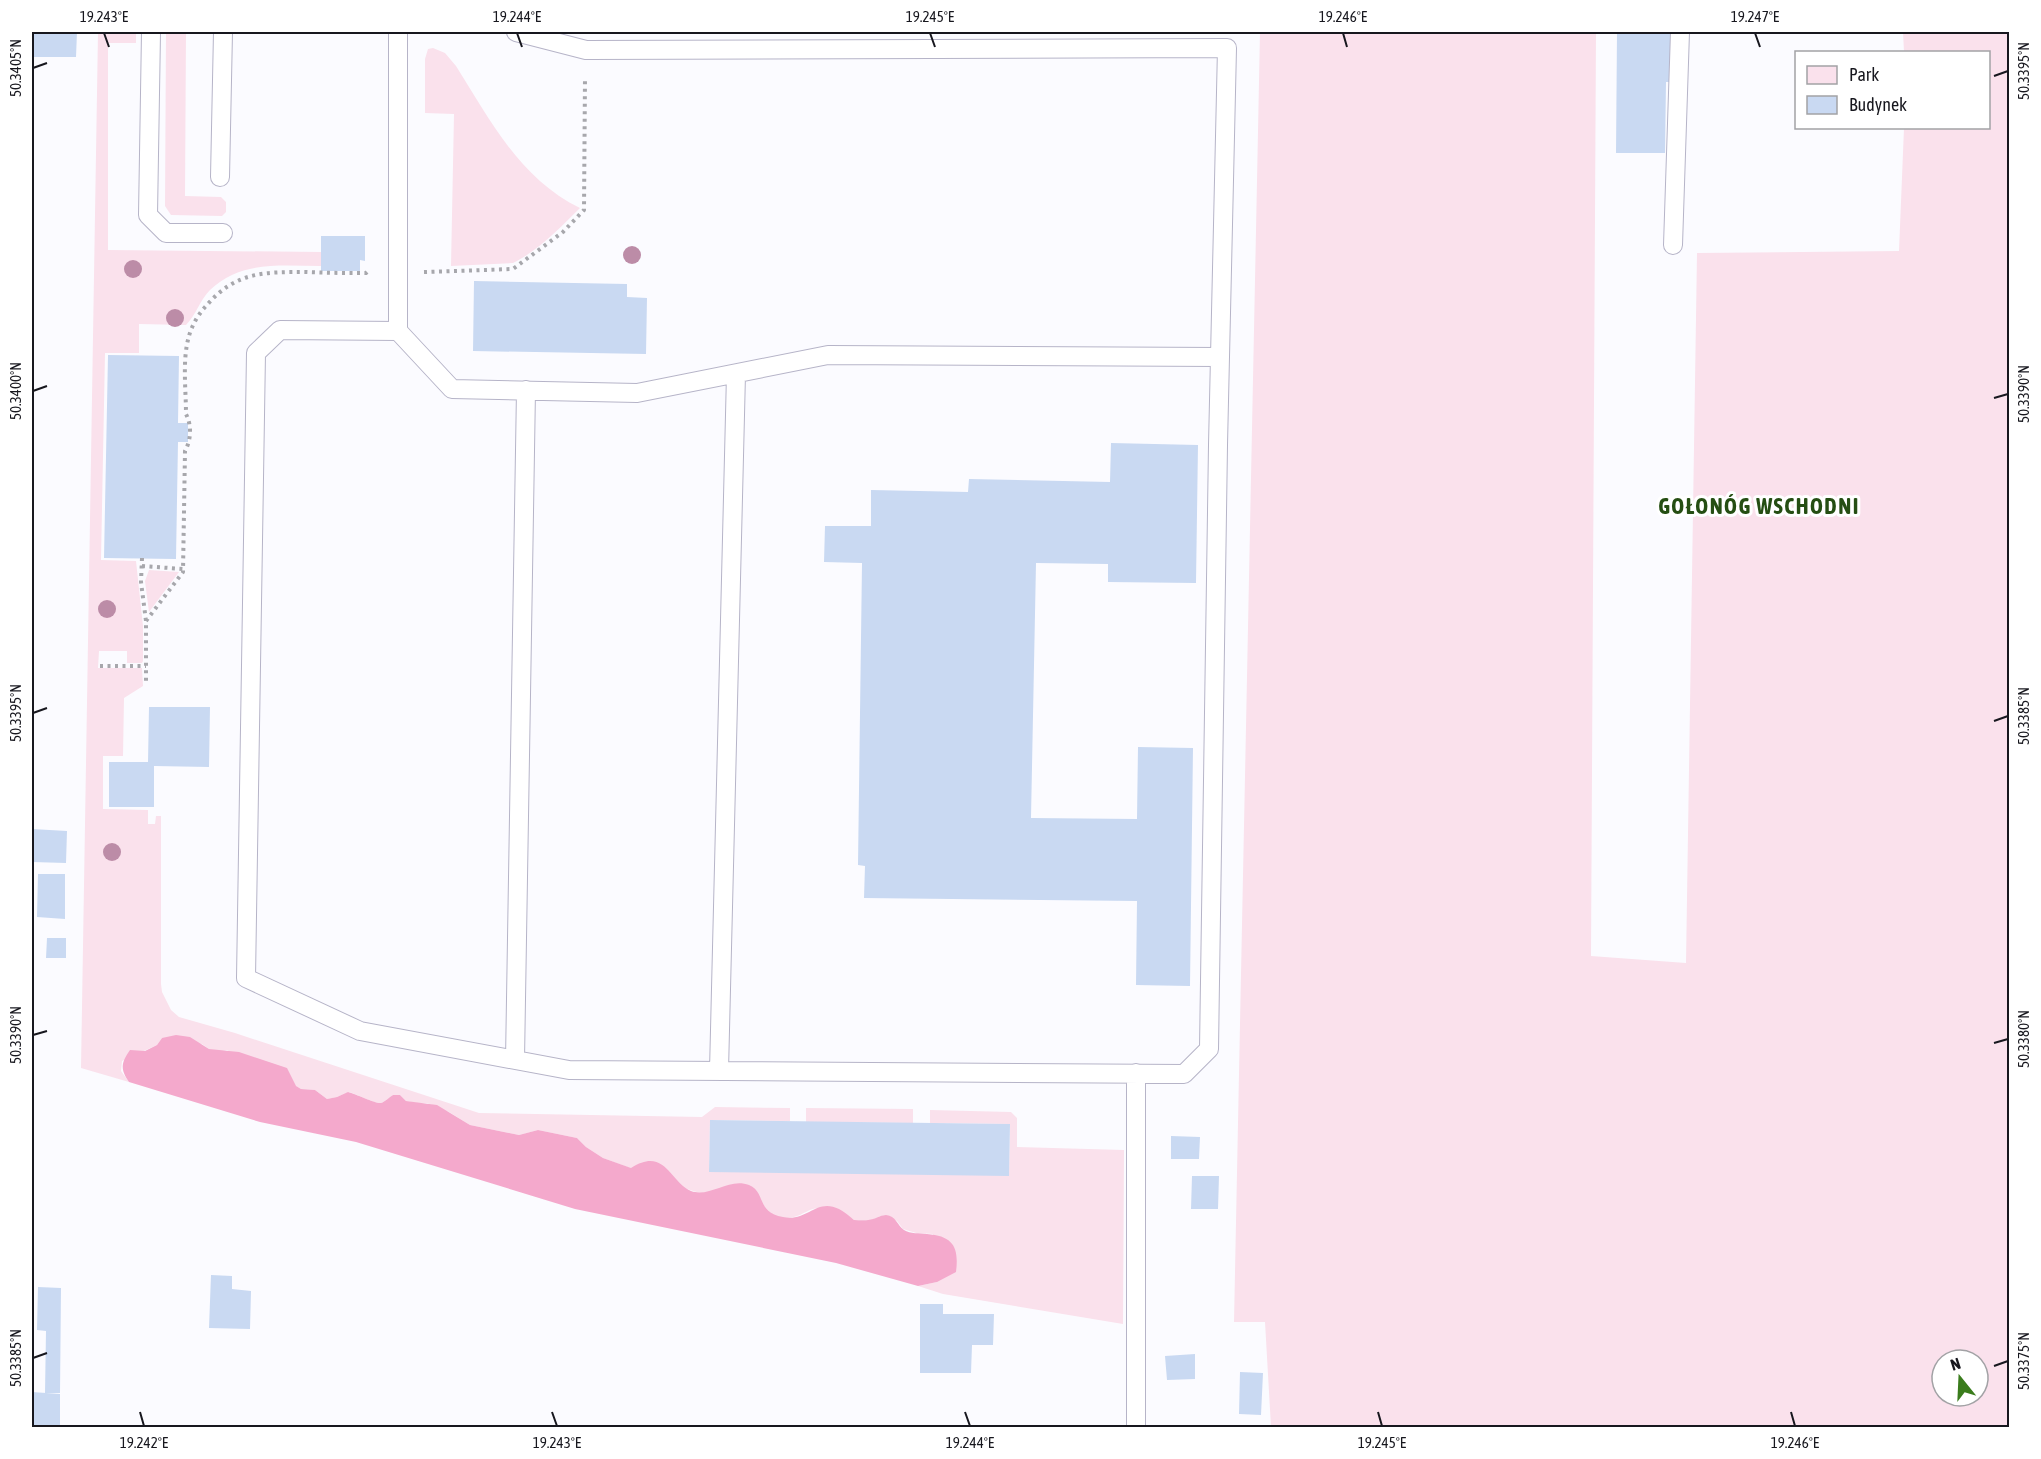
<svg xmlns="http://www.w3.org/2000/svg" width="2041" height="1459" viewBox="0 0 2041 1459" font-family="'Asap Condensed',sans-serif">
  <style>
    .green { fill: #fae1ec; fill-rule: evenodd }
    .forest { fill: #f4a9cc }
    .building { fill: #c9d9f2 }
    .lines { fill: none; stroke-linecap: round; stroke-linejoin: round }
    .lane-casing { stroke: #b6b4c8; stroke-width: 20 }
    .path { stroke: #a7a7ac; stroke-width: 4; stroke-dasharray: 3 4.5; stroke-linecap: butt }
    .lane { stroke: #fff; stroke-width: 18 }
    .tree { fill: #bc8ca7 }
    .ticks { fill: none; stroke: #17171e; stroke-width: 2 }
    .labels { text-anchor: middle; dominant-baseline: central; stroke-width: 6; stroke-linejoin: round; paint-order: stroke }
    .district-label { font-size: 22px; font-weight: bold; letter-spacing: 1.5px; fill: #254e13; stroke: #fff }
    .neatline { fill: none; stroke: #17171e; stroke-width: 2 }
    .ticks-label { font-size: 15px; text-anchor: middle; fill: #17171e }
  </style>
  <rect width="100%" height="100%" fill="#fbfbff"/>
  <!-- green -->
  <path class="green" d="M98 32H136V43H108V250L321 252V266C282 266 241 260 210 290 200 300 196 315 186 325L139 324V353H105L101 560 136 561 143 626V661L142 663H127V651H99L98 668H142L143 686 124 698 123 756H103V809L148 810V824H155L156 816H161V984L162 992 171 1010 179 1017 235 1033 479 1113 702 1117 715 1107 790 1108V1121L710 1120 709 1171 1009 1175 1010 1124 930 1123V1110L1011 1112 1017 1118V1147L1124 1150 1123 1324 943 1294 918 1286 937 1282 933 1234 916 1233 903 1229 897 1221 884 1215 871 1220H854C847 1213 822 1207 813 1209 809 1210 804 1213 800 1215 780 1223 765 1214 759 1195L700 1193 690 1190 603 1158 586 1147 577 1138 538 1130 519 1135 470 1125 449 1112 427 1103H417L406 1101 400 1095H393C389 1097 385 1102 381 1103 376 1104 356 1094 349 1092L337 1097 327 1099 315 1090 301 1089 227 1050 218 1052 209 1049 202 1044 162 1038 157 1045 122 1061 121 1071 129 1082 81 1068Z
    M166 32H186L185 196 221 197 226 202V212L222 216 171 215 165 206Z
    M1260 32H1596L1591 956 1686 963 1697 253 1899 251 1904 128H1988V52H1904L1903 32H2009V1427H1271L1265 1322H1234ZM1942 1360H1978V1396H1942Z
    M433 48 445 53 456 66C490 120 520 179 580 208 561 227 538 251 513 263L451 266 454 114 425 113V59L428 49Z
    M149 570 179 572 149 612 145 581Z
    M806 1108 913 1109V1123L806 1122Z"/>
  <!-- forest -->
  <path class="forest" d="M176 1035 190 1037 209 1049 239 1052 287 1068 296 1086 301 1089 315 1090 327 1099 337 1097 348 1092C356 1094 376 1104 381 1103 385 1102 389 1097 393 1095H400L406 1101 437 1105 470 1125 519 1135 538 1130 577 1138 586 1147 603 1158 631 1168C665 1146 670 1182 691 1191 710 1198 729 1177 749 1185 766 1192 756 1212 783 1217 812 1223 819 1187 854 1220 860 1220 867 1221 873 1219 877 1218 881 1215 886 1215 896 1216 897 1225 904 1230 910 1234 920 1233 927 1234 954 1236 959 1248 956 1272L937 1282 918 1286 836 1263 575 1209 356 1142 260 1122 129 1082C120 1069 121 1063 130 1050L145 1051 157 1045 162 1038Z"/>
  <!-- building -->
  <path class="building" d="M32 32H77L76 57H32Z
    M1617 32H1675V82H1666L1665 153H1616Z
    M321 236H365V261L360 260V271H321Z
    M474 281 627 284V297L647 298 646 354 473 351Z
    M108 355 179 356 178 423H188V442H178L176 559 104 558Z
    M1111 443 1198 445 1196 583 1108 582V564L1036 563 1031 818 1137 819 1138 747 1193 748 1190 986 1136 985 1137 901 864 898 865 866 858 865 862 563 824 562 825 526H871V490L968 492 969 479 1110 482Z
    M149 707H210L209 767 154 766V807H109V762H148Z
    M32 829 67 831 66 863 32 862Z
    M38 874H65V919L37 917Z
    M47 938H66V958H46Z
    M710 1120 1010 1124 1009 1176 709 1172Z
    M1171 1136 1200 1137 1199 1159H1171Z
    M1192 1176H1219L1218 1209H1191Z
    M211 1275 232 1276V1289L251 1291 250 1329 209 1328Z
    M38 1287 61 1288 60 1393H45L46 1331 37 1330Z
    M920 1304H943V1314H994L993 1345H972L971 1373H920Z
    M1195 1354V1379L1167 1380 1165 1356Z
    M1240 1372 1263 1373 1261 1415 1239 1414Z
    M32 1392 60 1394V1428H32Z"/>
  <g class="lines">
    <defs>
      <path id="lane" d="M151 32 148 215 166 233H223
        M398 32V331L280 330 256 353 246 978 360 1031 569 1070 1184 1074 1209 1049 1218 445 1227 48 586 50 516 32
        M220 177 223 32
        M1673 245 1680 32
        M398 331 452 389 637 393 828 355 1220 357
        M515 1060 526 390
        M719 1071 736 374
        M1136 1073V1428"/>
    </defs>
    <!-- lane casing -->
    <use href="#lane" class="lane-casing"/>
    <!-- path -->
    <path class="path" d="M424 272 513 269 563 232 584 210 585 78
      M142 558 141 582 146 621V682
      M142 566 183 569
      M146 621 183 572 185 451C191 440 192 426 186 414 186 389 182 360 189 336 192 325 199 313 207 305 236 271 266 272 307 272 327 273 347 273 366 273L369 270
      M100 666H146"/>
    <!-- lane -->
    <use href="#lane" class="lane"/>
  </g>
  <!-- trees -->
  <g class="tree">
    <circle cx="632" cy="255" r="9"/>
    <circle cx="133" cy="269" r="9"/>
    <circle cx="175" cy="318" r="9"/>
    <circle cx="107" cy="609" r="9"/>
    <circle cx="112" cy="852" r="9"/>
  </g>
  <!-- ticks -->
  <path class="ticks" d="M104 33 109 47M517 33 522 47M930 33 935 47M1343 33 1347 47M1755 33 1760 47M33 68 47 63M1994 76 2008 71M33 391 47 386M1994 398 2008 394M33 713 47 708M1994 721 2008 716M33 1035 47 1031M1994 1043 2008 1039M33 1358 47 1353M1994 1366 2008 1361M140 1412 144 1426M552 1412 557 1426M965 1412 970 1426M1378 1412 1382 1426M1791 1412 1795 1426"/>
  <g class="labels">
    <!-- district labels -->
    <g class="district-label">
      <text x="1759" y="506">GOŁONÓG WSCHODNI</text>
    </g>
  </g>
  <!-- border -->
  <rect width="2041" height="1459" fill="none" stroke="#ffffff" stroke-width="66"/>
  <!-- legend -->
  <rect x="1795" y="51" width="195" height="78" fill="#ffffff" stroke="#a2a2a5" stroke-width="1.5"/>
  <rect x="1807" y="66" width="30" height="18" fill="#fae1ec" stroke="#a2a2a5" stroke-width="1.5"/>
  <text x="1849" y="81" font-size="18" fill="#17171e">Park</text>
  <rect x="1807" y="96" width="30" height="18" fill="#c9d9f2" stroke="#a2a2a5" stroke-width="1.5"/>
  <text x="1849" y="111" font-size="18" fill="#17171e">Budynek</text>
  <!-- north arrow -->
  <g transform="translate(1960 1378) rotate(342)"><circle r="28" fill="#ffffff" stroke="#a2a2a5" stroke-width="1.5"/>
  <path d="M0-4.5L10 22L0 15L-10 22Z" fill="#3a7c1c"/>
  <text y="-9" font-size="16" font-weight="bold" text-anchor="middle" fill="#17171e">N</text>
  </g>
  <rect x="33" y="33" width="1975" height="1393" class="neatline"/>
  <g class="ticks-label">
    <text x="104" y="22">19.243°E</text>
    <text x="517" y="22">19.244°E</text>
    <text x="930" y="22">19.245°E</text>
    <text x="1343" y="22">19.246°E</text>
    <text x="1755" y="22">19.247°E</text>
    <text transform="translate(16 68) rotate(-90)" y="5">50.3405°N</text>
    <text transform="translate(2024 71) rotate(-90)" y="5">50.3395°N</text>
    <text transform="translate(16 391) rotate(-90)" y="5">50.3400°N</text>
    <text transform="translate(2024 394) rotate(-90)" y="5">50.3390°N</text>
    <text transform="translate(16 713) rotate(-90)" y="5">50.3395°N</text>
    <text transform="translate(2024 716) rotate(-90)" y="5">50.3385°N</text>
    <text transform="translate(16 1035) rotate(-90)" y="5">50.3390°N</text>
    <text transform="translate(2024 1039) rotate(-90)" y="5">50.3380°N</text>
    <text transform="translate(16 1358) rotate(-90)" y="5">50.3385°N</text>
    <text transform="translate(2024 1361) rotate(-90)" y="5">50.3375°N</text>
    <text x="144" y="1448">19.242°E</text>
    <text x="557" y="1448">19.243°E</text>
    <text x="970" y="1448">19.244°E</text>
    <text x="1382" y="1448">19.245°E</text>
    <text x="1795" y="1448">19.246°E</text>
  </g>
</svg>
